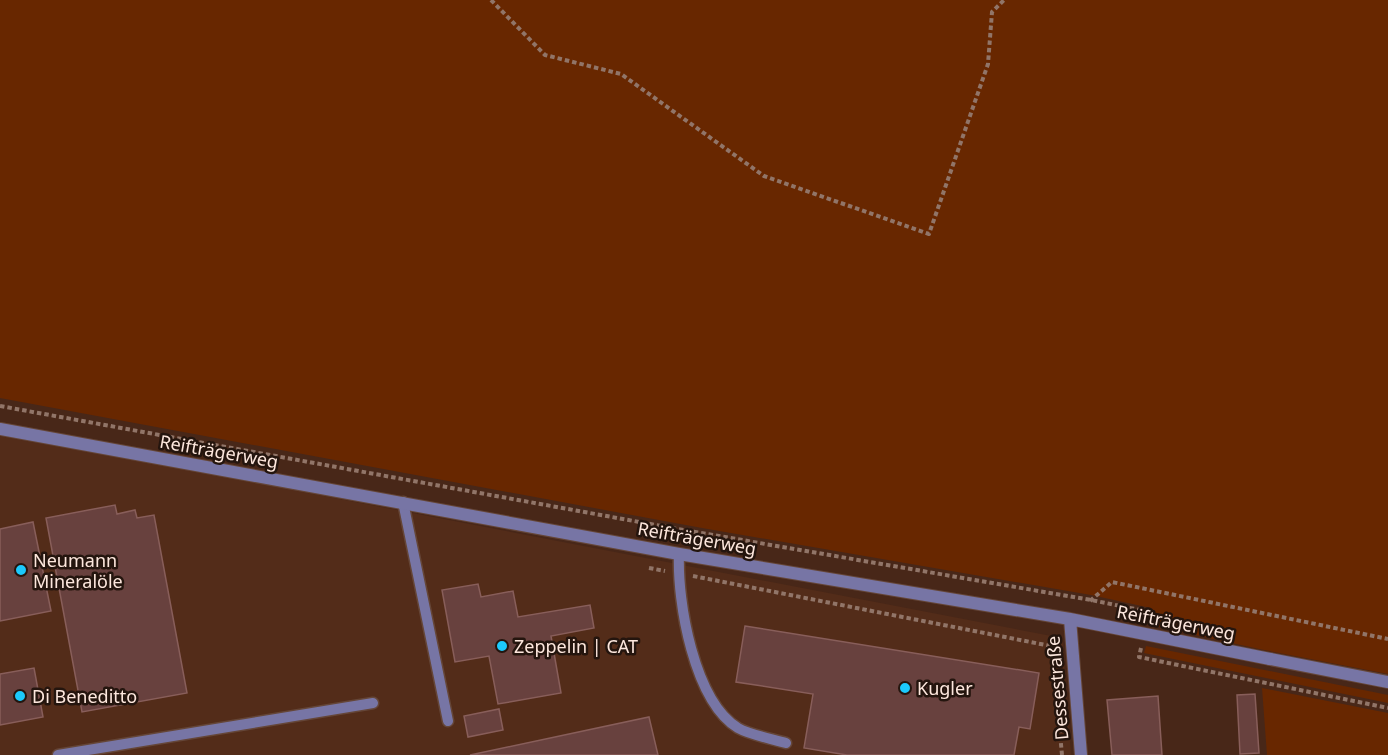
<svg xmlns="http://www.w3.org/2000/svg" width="1388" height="755" viewBox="0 0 1388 755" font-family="'Noto Sans',sans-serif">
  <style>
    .built { fill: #532c19 }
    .green { fill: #682700 }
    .building { fill: #68413e; stroke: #885e5a; stroke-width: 1.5 }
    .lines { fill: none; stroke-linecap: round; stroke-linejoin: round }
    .service-casing { stroke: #654638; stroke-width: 13 }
    .minor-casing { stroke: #654638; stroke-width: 14 }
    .tertiary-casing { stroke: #654638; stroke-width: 14 }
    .path { stroke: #917568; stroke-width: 4; stroke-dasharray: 4.5 3; stroke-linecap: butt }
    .service { stroke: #7775a5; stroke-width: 10 }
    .minor { stroke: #7775a5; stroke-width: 12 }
    .tertiary { stroke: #7775a5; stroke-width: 12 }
    .poi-dot { fill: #1cc9fc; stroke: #24150e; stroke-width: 2 }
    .labels { text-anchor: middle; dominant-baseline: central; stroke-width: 5; stroke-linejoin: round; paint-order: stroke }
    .street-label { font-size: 18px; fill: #fde7dd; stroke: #24150e }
    .poi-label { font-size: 18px; fill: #fde7dd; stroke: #24150e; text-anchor: start }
  </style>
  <rect width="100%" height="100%" fill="#482718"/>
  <!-- built -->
  <path class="built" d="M0 436 215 475 1062 638 1071 755H0Z"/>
  <!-- green -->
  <path class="green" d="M0 0H1388V674L1259 649 1150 625 1151 608 1091 595 702 528 0 398Z
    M1146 646 1388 695V703L1144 653Z
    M1262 688 1388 713V755H1267Z"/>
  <!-- building -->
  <path class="building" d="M115 505 117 514 135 510 137 518 154 515 187 693 82 712 46 518Z
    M33 522 51 611 0 621V529Z
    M478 584 481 597 513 591 518 617 590 605 594 628 551 636 561 693 498 704 489 656 455 662 442 590Z
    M745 626 1039 673 1030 729 1019 727 1014 755H847L804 748 813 694 736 682Z
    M34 668 43 717 0 725V674Z
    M1255 694 1259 753 1240 754 1237 695Z
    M1158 696 1162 755H1112L1107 700Z
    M499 709 503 730 468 737 464 716Z
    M649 717 658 755H470Z"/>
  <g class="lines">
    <defs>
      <path id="service" d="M403 502 448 721
        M679 554C677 602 694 701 738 728 750 735 773 739 786 743
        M58 755 373 703"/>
      <path id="minor" d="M0 429 679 554 1070 619 1270 659
        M1070 619 1081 755"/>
      <path id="tertiary" d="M1270 659 1388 682"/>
    </defs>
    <!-- service casing -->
    <use href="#service" class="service-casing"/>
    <!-- minor casing -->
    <use href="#minor" class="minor-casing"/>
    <!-- tertiary casing -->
    <use href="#tertiary" class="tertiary-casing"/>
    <!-- path -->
    <path class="path" d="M491 0 545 55 621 74 764 176 929 234 988 64 992 12 1004 0
      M0 406 678 529 1091 600 1145 611V617
      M649 568 665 571
      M693 576 1056 647
      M1090 601 1112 582 1388 639
      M1052 646 1062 755
      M1141 648 1139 657 1388 708"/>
    <!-- service -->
    <use href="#service" class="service"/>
    <!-- minor -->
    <use href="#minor" class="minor"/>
    <!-- tertiary -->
    <use href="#tertiary" class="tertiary"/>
  </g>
  <!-- markers -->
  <g class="poi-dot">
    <circle cx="21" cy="570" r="6"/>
    <circle cx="502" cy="646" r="6"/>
    <circle cx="905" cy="688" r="6"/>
    <circle cx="20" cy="696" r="6"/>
  </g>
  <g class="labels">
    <!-- street labels -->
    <g class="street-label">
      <text transform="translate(219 451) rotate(10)">Reifträgerweg</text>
      <text transform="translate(697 538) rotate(10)">Reifträgerweg</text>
      <text transform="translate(1176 622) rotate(11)">Reifträgerweg</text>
      <text transform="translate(1057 688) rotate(-95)">Dessestraße</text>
    </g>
    <!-- poi labels -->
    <g class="poi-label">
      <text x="33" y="560">Neumann<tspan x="33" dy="21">Mineralöle</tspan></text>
      <text x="514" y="646">Zeppelin | CAT</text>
      <text x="917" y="688">Kugler</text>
      <text x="32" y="696">Di Beneditto</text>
    </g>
  </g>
</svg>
